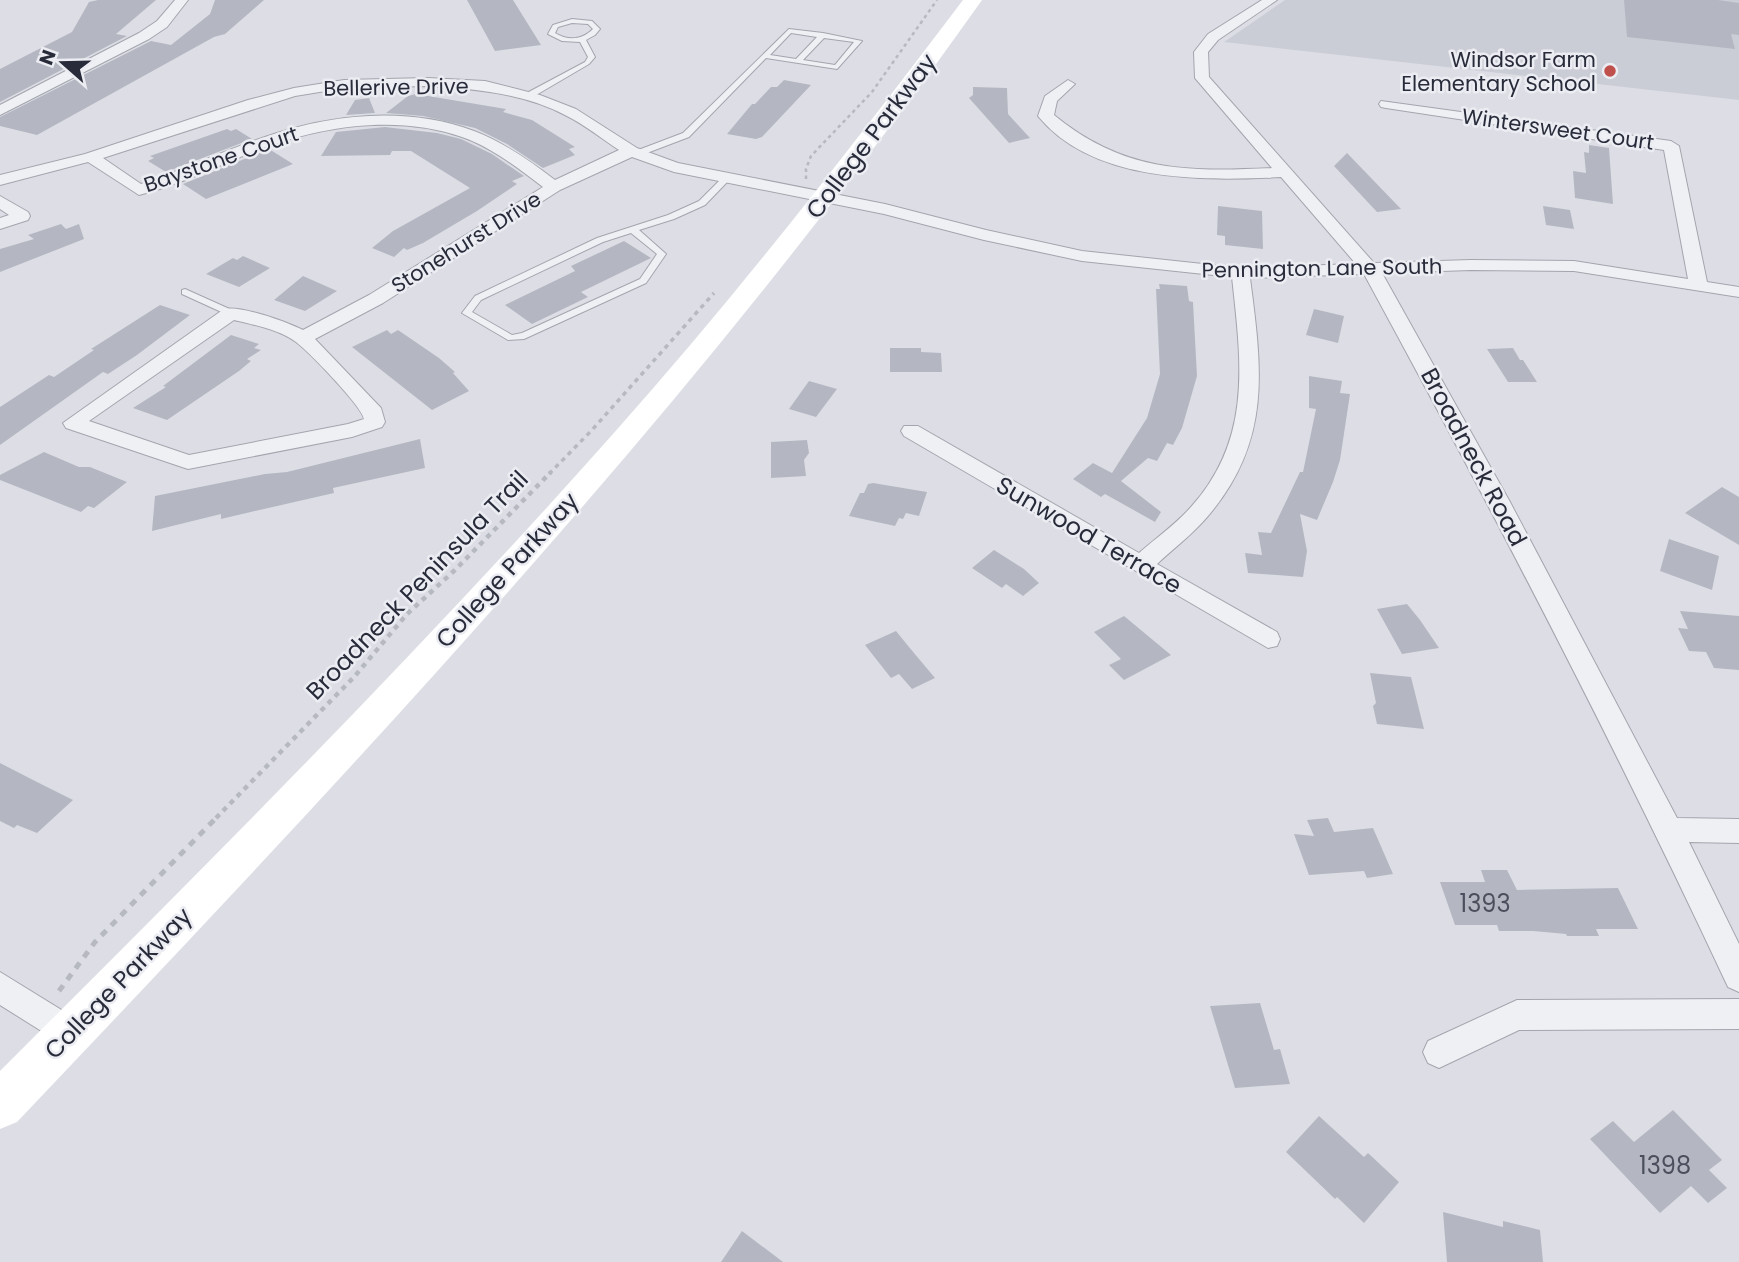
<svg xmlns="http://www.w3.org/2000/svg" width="1739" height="1262" viewBox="0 0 1739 1262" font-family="Poppins,sans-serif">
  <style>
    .built { fill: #cbcdd6 }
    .building { fill: #b4b7c1 }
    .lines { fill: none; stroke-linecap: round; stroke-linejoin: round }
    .lane-casing { stroke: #a3a5ae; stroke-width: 2 }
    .street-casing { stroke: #a3a5ae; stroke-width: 2 }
    .path-far3 { stroke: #b7b9c0; stroke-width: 2.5; stroke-dasharray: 3.5 3.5; stroke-linecap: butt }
    .path-far2 { stroke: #b7b9c0; stroke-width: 3.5; stroke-dasharray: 4.5 4.5; stroke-linecap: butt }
    .path-far1 { stroke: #b7b9c0; stroke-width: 4.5; stroke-dasharray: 5 5; stroke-linecap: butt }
    .path { stroke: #b7b9c0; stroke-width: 5; stroke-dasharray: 7 7; stroke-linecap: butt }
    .lane { fill: #eff0f4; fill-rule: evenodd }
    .street { fill: #eff0f4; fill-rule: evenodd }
    .secondary { fill: #fff; fill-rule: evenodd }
    .poi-dot { fill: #c0504c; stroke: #ecedf3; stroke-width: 2.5 }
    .labels { text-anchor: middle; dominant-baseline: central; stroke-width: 5; stroke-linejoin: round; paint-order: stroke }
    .far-poi-label { font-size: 21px; fill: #282b3a; stroke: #ecedf3; text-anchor: end }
    .far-street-label { font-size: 21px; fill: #282b3a; stroke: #ecedf3 }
    .street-label { font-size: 24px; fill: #282b3a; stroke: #ecedf3 }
    .near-number-label { font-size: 24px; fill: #4b4e5c }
  </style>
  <rect width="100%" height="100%" fill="#dddee5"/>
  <!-- built -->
  <path class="built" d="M1285 0H1739V100L1224 42Z"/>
  <!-- building -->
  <path class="building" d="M98 0H156L116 34 127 36 0 102V69L72 32 89 2Z
    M215 0H264L225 34 214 37 37 135 0 126V117L151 41 171 45 210 14Z
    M467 0H513L541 45 495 51Z
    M1624 0H1718L1739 3V35L1731 34 1735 49 1627 37Z
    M784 80 811 85 762 137 756 139 727 134 752 104H755L771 87H777Z
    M973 87 1007 88 1008 114 1030 138 1009 143 969 98 973 95Z
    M416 94 506 109 503 112 532 120 575 147 569 149 575 155 543 168 507 144 475 128 423 116 386 113 408 96Z
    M369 98 375 113 346 115 355 100Z
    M385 127 437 133 461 139 492 154 524 176 512 181 517 184 477 211 423 243 407 250 404 248 394 257 372 248 393 231 470 188 411 151H392L390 155 321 156 336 132Z
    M227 129 231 131 236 129 252 139 166 172 148 161 154 158 150 156Z
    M1589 145 1609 148 1613 204 1575 198 1573 171 1586 173 1584 152 1589 153Z
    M269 149 293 164 206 199 183 184Z
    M1347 153 1401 209 1377 212 1334 166Z
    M1218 206 1262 211 1263 249 1225 245V236L1217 235Z
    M1543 206 1570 210 1574 229 1546 225Z
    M61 224 66 229 79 224 84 239 0 272V249L34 239 28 235Z
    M624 241 651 258 581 292 588 297 532 324 505 305 575 271 571 266Z
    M243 256 270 268 239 287 206 274 233 258 237 260Z
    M303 276 337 291 305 311 274 300Z
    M1159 284 1187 286 1189 301 1193 302 1197 376 1182 428 1173 445 1167 443 1157 461 1148 458 1121 481 1161 512 1155 522 1105 494 1101 497 1073 479 1093 463 1112 473 1147 418 1160 374 1156 289H1160Z
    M160 305 190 315 137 355 108 374 103 372 0 445V407L49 375 54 377 94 350 91 349Z
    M1314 309 1344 316 1338 343 1306 335Z
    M387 330 391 334 398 330 439 358 455 372 453 373 469 391 432 410 352 347Z
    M231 335 259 344 254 348 261 350 247 359 251 361 239 371 167 420 133 408 166 387 163 386Z
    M890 348H921V352L941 353 942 372H890Z
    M1513 348 1520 360H1523L1537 382H1508L1487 349Z
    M1309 376 1342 381 1340 393 1350 394 1340 460 1333 482 1317 520 1300 514 1307 551 1303 577 1248 573 1245 553 1262 555 1258 532 1271 533 1300 472H1303L1316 409 1309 408Z
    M809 381 837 389 816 417 789 409Z
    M420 439 425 468 333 488 334 493 264 509 221 519V514L152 531 155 496 265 474 287 472Z
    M807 440 809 453 804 460 806 476 771 478V442Z
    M44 452 79 467H90L127 482 94 508 88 506 81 512 0 480V475Z
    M873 483 927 492 919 516 906 513 903 519 899 518 895 526 849 516 860 493H864L868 484Z
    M1722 487 1739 497V545L1685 513Z
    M1669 539 1719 556 1712 590 1660 571Z
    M994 550 1024 569 1039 583 1023 596 1006 584 1002 588 972 568Z
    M1407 604 1420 620 1439 648 1402 654 1377 609Z
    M1680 611 1739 616V670L1714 668 1706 652 1689 651 1678 628 1688 629Z
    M1124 616 1171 655 1124 680 1109 665 1121 659 1094 632Z
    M896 631 909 647 935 678 912 689 899 674 891 678 865 645Z
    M1370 673 1411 677 1424 729 1377 724 1373 706 1376 703Z
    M0 763 37 782 73 800 37 833 17 825 14 828 0 821Z
    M1328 818 1334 832 1373 828 1393 874 1367 878 1364 871 1309 875 1294 834 1314 836 1307 820Z
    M1481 870H1507L1517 890 1618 888 1638 929H1596L1599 936H1567L1566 934 1533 931H1499L1497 925H1455L1440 882H1485Z
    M1260 1003 1274 1050 1280 1049 1290 1084 1235 1088 1210 1006Z
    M1673 1110 1722 1160 1709 1170 1727 1188 1708 1203 1691 1186 1660 1213 1590 1139 1613 1121 1634 1142Z
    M1319 1116 1364 1157 1368 1153 1399 1182 1364 1223 1337 1197 1335 1199 1286 1152Z
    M1443 1212 1503 1227V1221L1540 1230 1543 1262H1447Z
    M742 1231 783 1262H721Z"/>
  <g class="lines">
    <defs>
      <path id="lane" d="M572 19 592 21 600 29 595 35 586 40 595 57 589 64 531 98H525V94L585 62 588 57 580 42 562 41 548 34 553 25ZM572 23 588 24 593 29C582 40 568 41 555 33L558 27Z
        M789 29 823 33 862 41 837 69 766 58 689 137 639 156H633V152L683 133ZM791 33 817 37 796 59 770 55ZM824 38 854 42 835 65 803 60Z
        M724 176 731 178 705 205 674 219 639 230 666 254 646 283 524 339 508 340 462 313 475 296 597 238 668 215 699 201ZM631 233 657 254 640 279 522 333 512 335 472 312 481 300 603 242Z
        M185 289 234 311 236 313 234 315H228L182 294V290Z"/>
      <path id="street" d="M175 0H188L167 27 149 39 0 115V105L139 33 157 21Z
        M1262 0H1277L1218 40 1208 52 1209 77 1374 263 1471 260 1574 261 1688 279 1664 150 1386 108 1381 107 1379 104 1381 101 1671 141 1679 146 1707 282 1739 287V297L1574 271 1471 270 1382 273 1510 502 1677 818 1739 819V843L1689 842 1739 944V992L1728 987C1615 745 1492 509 1364 274L1250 278C1262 369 1272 441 1208 516 1193 534 1174 548 1157 564L1277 632 1280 639 1277 646 1268 648 904 436 901 431 904 426H918L1139 553C1156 538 1176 524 1191 507 1253 438 1241 361 1232 277L1082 261 984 240 884 214 674 172 632 157 560 190 383 303 315 339 381 408 385 422 382 427 352 437 188 469 66 428 63 423 224 309C241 305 287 322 303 330L369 295 543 187C518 168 491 147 462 137 397 114 321 126 258 150 219 165 180 185 139 195L88 162 0 185V175L85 154 248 100 294 88 344 80 428 78 485 81 540 95 576 109 637 148 678 163 885 204 986 230 1082 251 1240 268 1356 264 1281 177C1203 181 1093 183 1038 116L1045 96 1068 80 1075 84 1057 101 1054 115C1123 172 1187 172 1272 168L1195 78 1194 52 1208 34ZM428 86C475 89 522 93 565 115 584 124 602 139 619 150L555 180C530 161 503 142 474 131 407 106 331 114 265 137 223 151 183 170 141 184L103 158 295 96 344 88ZM234 320C254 325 278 329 296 342 308 351 362 406 364 419L348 424 189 455 89 421Z
        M0 196 28 212 30 216 28 220 0 229V218L9 215 0 209Z
        M0 972 81 1022 86 1033 81 1044 70 1049 0 1005Z
        M1739 999V1029L1519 1030 1439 1068 1428 1063 1423 1052 1428 1041 1517 1000Z"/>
    </defs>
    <!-- lane casing -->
    <use href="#lane" class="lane-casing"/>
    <!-- street casing -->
    <use href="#street" class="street-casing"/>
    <!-- path-far3 -->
    <path class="path-far3" d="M806 179V169L811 156 872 92 937 0"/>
    <!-- path-far2 -->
    <path class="path-far2" d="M549 474 592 430 714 293"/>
    <!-- path-far1 -->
    <path class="path-far1" d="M216 818 354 677 407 614 455 570 551 472"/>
    <!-- path -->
    <path class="path" d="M59 991 95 942 218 816"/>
    <!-- lane -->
    <use href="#lane" class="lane"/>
    <!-- street -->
    <use href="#street" class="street"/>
    <!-- secondary -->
    <path class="secondary" d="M963 0H982C697 404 357 764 17 1122L0 1129V1071C208 863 417 655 613 434 737 295 851 148 963 0Z"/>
  </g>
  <!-- markers -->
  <circle class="poi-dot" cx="1610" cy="71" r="7"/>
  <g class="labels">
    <!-- far-poi labels -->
    <g class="far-poi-label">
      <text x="1596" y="59">Windsor Farm<tspan x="1596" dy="24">Elementary School</tspan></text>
    </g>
    <!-- far-street labels -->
    <g class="far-street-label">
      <text transform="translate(396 87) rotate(-1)">Bellerive Drive</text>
      <text transform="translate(1558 129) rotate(8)">Wintersweet Court</text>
      <text transform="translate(221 159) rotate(-19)">Baystone Court</text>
      <text transform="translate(466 242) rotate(-32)">Stonehurst Drive</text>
      <text transform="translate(1322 268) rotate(-1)">Pennington Lane South</text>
    </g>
    <!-- street labels -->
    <g class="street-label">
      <text transform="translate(871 136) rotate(-53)">College Parkway</text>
      <text transform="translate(1474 457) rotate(62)">Broadneck Road</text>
      <text transform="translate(1089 535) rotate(30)">Sunwood Terrace</text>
      <text transform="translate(507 570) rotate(-48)">College Parkway</text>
      <text transform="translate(417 585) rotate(-46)">Broadneck Peninsula Trail</text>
      <text transform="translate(118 983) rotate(-46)">College Parkway</text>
    </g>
    <!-- near-number labels -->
    <g class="near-number-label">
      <text x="1485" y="903">1393</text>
      <text x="1665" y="1165">1398</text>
    </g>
  </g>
  <!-- north arrow -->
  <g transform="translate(63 63) rotate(290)" stroke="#ecedf3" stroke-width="5" paint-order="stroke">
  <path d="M0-5L12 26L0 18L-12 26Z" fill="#282b3a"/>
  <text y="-10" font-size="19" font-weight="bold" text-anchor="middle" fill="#282b3a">N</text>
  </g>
</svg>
